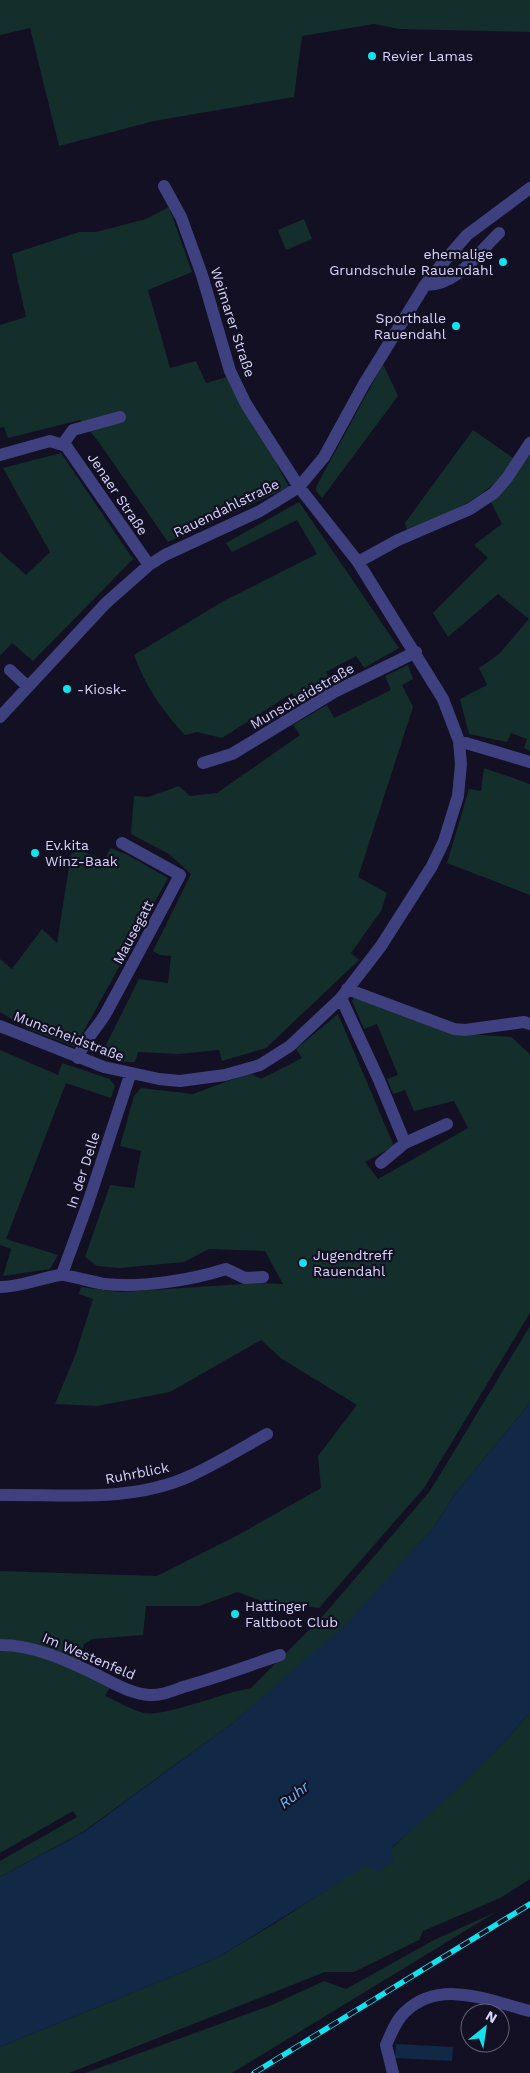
<svg xmlns="http://www.w3.org/2000/svg" width="530" height="2073" viewBox="0 0 530 2073" font-family="'Work Sans',sans-serif">
  <style>
    .green { fill: #142e2b }
    .water { fill: #122847 }
    .lines { fill: none; stroke-linecap: round; stroke-linejoin: round }
    .minor { stroke: #3f407f; stroke-width: 12 }
    .rail-casing { stroke: #12e2ed; stroke-width: 5.5 }
    .rail { stroke: #131024; stroke-width: 4; stroke-dasharray: 11; stroke-linecap: butt }
    .poi-dot { fill: #12e2ed; stroke: #131024; stroke-width: 2 }
    .labels { text-anchor: middle; dominant-baseline: central; stroke-width: 4.5; stroke-linejoin: round; paint-order: stroke }
    .poi-label { font-size: 14px; fill: #d9d6fc; stroke: #131024; text-anchor: start }
    .street-label { font-size: 14px; fill: #d9d6fc; stroke: #131024 }
    .water-label { font-size: 15px; font-style: italic; fill: #6cbcf4; stroke: #131024 }
  </style>
  <rect width="100%" height="100%" fill="#131024"/>
  <!-- green -->
  <path class="green" d="M0 0H530V32L399 29 374 24 302 36 294 97 154 121 59 146 30 28 0 35Z
    M169 207 192 272 148 290 170 368 196 361 206 383 230 376 289 487 168 542 98 441 80 420 8 438 4 427 0 428V325L26 317 12 254 79 232H96L146 219Z
    M304 219 312 239 286 250 278 230Z
    M383 364 398 396 322 498 316 491 317 485Z
    M473 430 516 460C484 500 452 512 408 532L405 523Z
    M530 447V751L524 748 527 739 511 733 507 742 469 734 460 699 487 685 479 668 499 654 529 619 498 594 448 637 433 613 488 558 474 545 502 524 489 498Z
    M61 453 133 559 33 661 12 643 0 656V552L26 575 50 552 3 468Z
    M299 502 399 648 364 668 356 656 326 672 333 685 299 704 292 693 222 738 197 732 185 735C163 712 145 685 134 655L222 602 317 554 297 520 232 552 226 543Z
    M408 665 413 679 402 685 413 707 358 877 387 893 381 911 351 953 359 960 266 1048 222 1061 219 1050 178 1054 138 1052 135 1062H123L103 1051 139 979 168 983 171 956 160 955 153 951 191 874 169 854 131 834 134 796 148 797 179 786 190 796 217 793 300 735 293 725 327 705 334 718 391 690 385 676Z
    M484 768 530 784V895L447 863 469 789 481 791Z
    M110 848 126 854 168 878 75 1047 26 1028 0 1012V959L12 969 42 929 57 943 71 854 79 850 105 860Z
    M354 997 455 1033 511 1037 530 1054V1313L424 1488 319 1608 261 1601 238 1592 199 1606H146L143 1635 93 1639 84 1644 80 1662 0 1642V1571L157 1576 240 1534 321 1488 318 1456 357 1405 282 1359 261 1340 170 1392 97 1406 55 1404 76 1353 93 1299 79 1294 81 1287 119 1292 260 1283 283 1284 265 1251 209 1249 184 1262 120 1268 97 1266 85 1257 110 1185 134 1188 141 1151 120 1146 134 1096 141 1088 193 1094 250 1073 261 1079 302 1058 296 1049 338 1014 394 1146 365 1162 378 1179 468 1128 454 1101 414 1111 405 1090 393 1094 387 1079 398 1075 377 1024 364 1029 352 1001Z
    M0 1050 58 1075 62 1063 110 1079 115 1086 111 1098 66 1083 6 1239 58 1255 50 1269 3 1276 11 1249 0 1245Z
    M530 1326V1403L455 1494 435 1526 346 1627 234 1722 83 1832 0 1877V1861L77 1817 73 1811 0 1853V1650C40 1650 76 1669 110 1687L105 1696C117 1701 131 1710 144 1713 165 1717 225 1692 251 1688L322 1617 430 1491Z
    M530 1712V1879L500 1898 423 1931 419 1940 354 1972H325L69 2073H0V2047L217 1958 277 1922 393 1847 506 1740Z
    M496 1912 232 2073H85L272 2005 324 1981 346 1989 434 1940Z"/>
  <!-- water -->
  <path class="water" d="M530 1403V1712L506 1740 442 1803 391 1848 393 1861 378 1872 366 1866 217 1958 0 2047V1877L84 1832 234 1722 345 1625 435 1526 455 1494Z
    M396 2044 453 2047 452 2061 395 2058Z"/>
  <g class="lines">
    <!-- minor -->
    <path class="minor" d="M425 285C457 286 478 253 499 233
      M63 444 73 430 120 417
      M0 455 50 441 66 446 149 565
      M358 562 398 540 470 509 494 493 507 478 530 443
      M10 670 28 687
      M0 717 106 603 149 565 165 555 260 511 299 487 324 457 364 384 425 285 441 265 467 235 530 188
      M459 741 530 762
      M203 763 232 754 334 692 416 652
      M347 989 454 1029 465 1030 524 1022 530 1024
      M341 998 379 1080 405 1143 381 1163
      M0 1026 104 1067 159 1079 180 1081 225 1075 260 1065 290 1046 341 998 381 946 432 866 444 841 458 796 461 764 459 741 443 699 358 562 299 487 246 404 230 371 202 275 181 217 164 186
      M78 1058C83 1040 97 1029 106 1013 131 967 156 921 180 875L122 843
      M405 1143 447 1124
      M62 1274 88 1203 130 1075
      M0 1287C21 1287 40 1278 60 1275 65 1274 96 1283 105 1284 141 1288 192 1280 226 1269L245 1278 263 1277
      M0 1495C62 1494 131 1503 190 1476 216 1464 242 1448 267 1434
      M0 1645C34 1645 66 1660 97 1675 113 1683 131 1694 150 1695 161 1696 172 1691 183 1687 216 1678 248 1666 280 1655
      M393 2073 386 2045C391 2034 396 2020 405 2012 440 1978 490 2001 530 2011"/>
    <defs>
      <path id="rail" d="M254 2073 530 1904"/>
    </defs>
    <!-- rail casing -->
    <use href="#rail" class="rail-casing"/>
    <!-- rail -->
    <use href="#rail" class="rail"/>
  </g>
  <!-- markers -->
  <g class="poi-dot">
    <circle cx="372" cy="56" r="5"/>
    <circle cx="503" cy="262" r="5"/>
    <circle cx="456" cy="326" r="5"/>
    <circle cx="67" cy="689" r="5"/>
    <circle cx="35" cy="853" r="5"/>
    <circle cx="303" cy="1263" r="5"/>
    <circle cx="235" cy="1614" r="5"/>
  </g>
  <g class="labels">
    <!-- poi labels -->
    <g class="poi-label">
      <text x="382" y="56">Revier Lamas</text>
      <text x="493" y="254" text-anchor="end">ehemalige<tspan x="493" dy="16">Grundschule Rauendahl</tspan></text>
      <text x="446" y="318" text-anchor="end">Sporthalle<tspan x="446" dy="16">Rauendahl</tspan></text>
      <text x="77" y="689">-Kiosk-</text>
      <text x="45" y="845">Ev.kita<tspan x="45" dy="16">Winz-Baak</tspan></text>
      <text x="313" y="1255">Jugendtreff<tspan x="313" dy="16">Rauendahl</tspan></text>
      <text x="245" y="1606">Hattinger<tspan x="245" dy="16">Faltboot Club</tspan></text>
    </g>
    <!-- street labels -->
    <g class="street-label">
      <text transform="translate(233 322) rotate(72)">Weimarer Straße</text>
      <text transform="translate(118 494) rotate(56)">Jenaer Straße</text>
      <text transform="translate(226 508) rotate(-26)">Rauendahlstraße</text>
      <text transform="translate(302 696) rotate(-30)">Munscheidstraße</text>
      <text transform="translate(133 932) rotate(-62)">Mausegatt</text>
      <text transform="translate(69 1036) rotate(21)">Munscheidstraße</text>
      <text transform="translate(83 1170) rotate(-72)">In der Delle</text>
      <text transform="translate(137 1473) rotate(-11)">Ruhrblick</text>
      <text transform="translate(89 1656) rotate(23)">Im Westenfeld</text>
    </g>
    <!-- water labels -->
    <g class="water-label">
      <text transform="translate(294 1795) rotate(-38)">Ruhr</text>
    </g>
  </g>
  <!-- north arrow -->
  <g transform="translate(485 2028) rotate(30)"><circle r="24" fill="#131024" stroke="#625f7a"/>
  <path d="M0-4L9 19L0 12L-9 19Z" fill="#12e2ed"/>
  <text y="-8" font-size="14" font-weight="bold" text-anchor="middle" fill="#d9d6fc">N</text>
  </g>
</svg>
